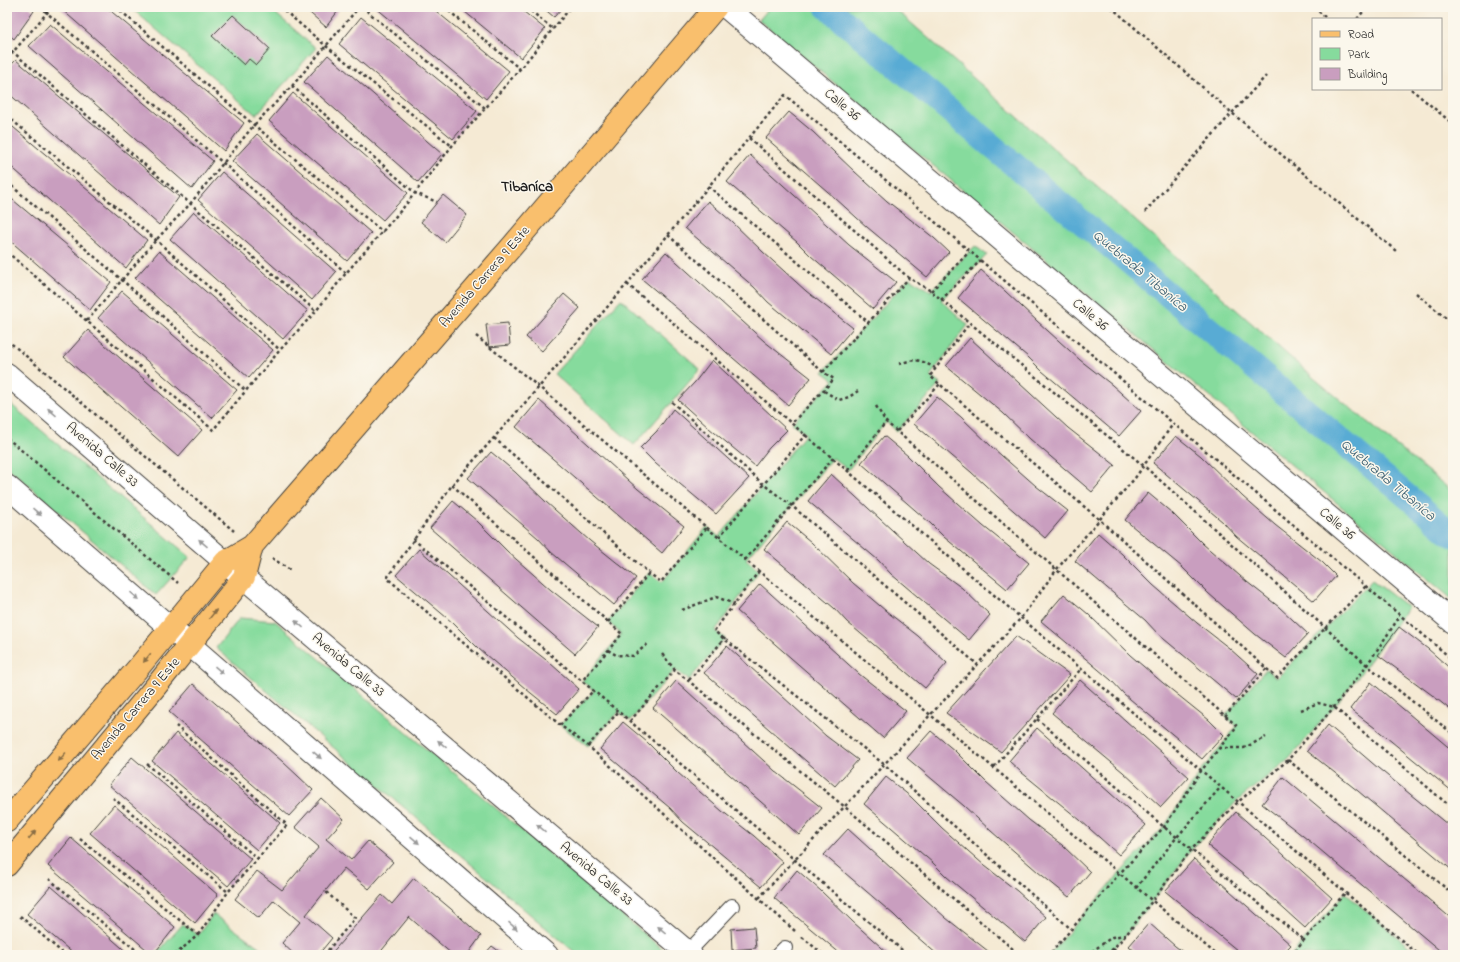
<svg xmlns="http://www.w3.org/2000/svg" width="1460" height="962" viewBox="0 0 1460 962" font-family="'Indie Flower',sans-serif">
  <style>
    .green { fill: #86db9d; stroke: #517c5c }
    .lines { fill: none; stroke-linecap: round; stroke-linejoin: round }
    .canal { stroke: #59abd4; stroke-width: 25 }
    .building { fill: #c99ebf }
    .service-casing { stroke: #3d3b38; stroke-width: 16 }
    .minor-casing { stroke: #3d3b38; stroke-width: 24 }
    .tertiary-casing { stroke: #3d3b38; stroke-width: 24 }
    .primary-casing { stroke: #3d3b38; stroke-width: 24 }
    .path { stroke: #3d3b38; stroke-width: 2.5; stroke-dasharray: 3 3; stroke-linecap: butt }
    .service { stroke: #fff; stroke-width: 14 }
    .minor { stroke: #fff; stroke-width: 22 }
    .tertiary { stroke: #fff; stroke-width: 22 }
    .primary { stroke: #f9bf6d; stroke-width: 22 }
    .oneway { fill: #999 }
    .oneway2 { fill: #8a6e44 }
    .labels { text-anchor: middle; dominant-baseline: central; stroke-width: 3; stroke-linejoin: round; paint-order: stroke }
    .street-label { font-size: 14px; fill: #1c1c1c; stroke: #fbf7ec }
    .neighbourhood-label { font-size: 15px; font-weight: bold; fill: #1c1c1c; stroke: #fbf7ec }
    .water-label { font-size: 15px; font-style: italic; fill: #375c6f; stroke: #fbf7ec }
  </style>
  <rect width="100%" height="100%" fill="#fbf7ec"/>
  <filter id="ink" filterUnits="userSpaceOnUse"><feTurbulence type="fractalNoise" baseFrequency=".025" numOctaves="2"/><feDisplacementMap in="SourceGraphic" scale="8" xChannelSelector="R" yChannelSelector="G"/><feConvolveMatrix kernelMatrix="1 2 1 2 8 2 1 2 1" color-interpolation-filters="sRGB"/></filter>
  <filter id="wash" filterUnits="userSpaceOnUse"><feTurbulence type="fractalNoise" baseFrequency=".012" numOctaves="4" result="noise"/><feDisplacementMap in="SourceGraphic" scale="16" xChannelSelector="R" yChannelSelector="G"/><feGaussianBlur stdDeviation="0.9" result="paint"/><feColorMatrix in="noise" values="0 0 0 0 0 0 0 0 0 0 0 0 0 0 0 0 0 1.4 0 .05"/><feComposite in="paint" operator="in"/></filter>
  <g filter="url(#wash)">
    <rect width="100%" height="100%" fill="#f5ead4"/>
    <!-- green -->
    <path class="green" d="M130 7H268L316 48 256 115Z
      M770 7H893L1315 379 1453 492V600L759 20Z
      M975 246 987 255 941 300 968 325 930 376 940 384 897 431 886 422 848 470 833 458 746 559 759 571 715 631 725 638 689 680 675 670 630 721 619 712 588 746 560 725 594 691 582 681 621 634 608 622 649 573 662 582 707 527 719 537 806 434 792 423 834 380 823 372 909 278 931 291Z
      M621 299 700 369 672 402 634 445 554 374Z
      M7 401 190 557 156 595 7 467Z
      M1372 580 1408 607 1367 665 1334 707 1288 760 1237 801 1192 849 1126 935 1107 955H1049L1120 873 1164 827 1201 771 1237 726 1225 716 1266 669 1277 678Z
      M240 618 275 621 669 955H578L216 648Z
      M1345 893 1419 955H1291Z
      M213 914 266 952 249 955H155L183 924 198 935Z"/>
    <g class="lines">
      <!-- canal -->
      <path class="canal" d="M827 7 1453 535"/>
    </g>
    <g id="blocks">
      <!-- building -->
      <path class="building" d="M7 7H30L34 11 14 39 7 33Z
        M61 7H106L244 123 224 151 60 8Z
        M303 7H341L326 27Z
        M375 7H431L509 71 486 99Z
        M459 7H518L545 29 521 58Z
        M542 7H563L554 17Z
        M233 15 270 49 256 65 249 59 244 65 212 36Z
        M361 17 477 111 453 139 339 44Z
        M50 24 213 161 192 189 29 46Z
        M328 55 442 154 418 182 304 82Z
        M16 60 179 197 159 225 7 92V69Z
        M293 93 408 193 383 220 269 121Z
        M789 112 813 132 855 172 887 201 934 238 949 252 927 277 867 227 835 198 766 138Z
        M7 122 147 240 126 268 7 163Z
        M257 134 371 233 347 261 232 161Z
        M750 155 849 245 896 282 873 309 811 256 797 242 727 182Z
        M222 172 336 272 312 300 198 200Z
        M7 195 111 282 90 310 7 238Z
        M443 195 467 215 445 242 421 222Z
        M708 201 732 222 763 252 806 291 853 328 831 354 768 302 754 287 685 228Z
        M194 212 308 311 283 339 170 239Z
        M159 251 273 350 249 378 135 278Z
        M666 252 764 341 811 378 788 405 726 352 712 338 642 279Z
        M981 270 1005 291 1037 321 1080 360 1112 385 1141 411 1119 436 1042 371 1028 357 958 298Z
        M122 291 237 390 212 418 98 318Z
        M564 294 580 308 542 351 526 337Z
        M508 323 510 345 489 347 486 325Z
        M88 330 202 430 178 457 64 357Z
        M970 338 1068 428 1115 465 1092 492 1030 439 1003 413 946 366Z
        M712 360 787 430 769 448 755 466 709 428 678 400 695 382Z
        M937 397 961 417 993 448 1036 486 1068 511 1045 538 998 497 971 472 914 424Z
        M539 400 638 489 684 526 662 553 516 427Z
        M673 409 749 478 716 514 656 464 640 448 657 431Z
        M884 436 908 456 939 487 983 526 1029 563 1007 589 944 537 930 523 861 463Z
        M1176 436 1201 456 1243 497 1275 525 1322 562 1336 576 1314 601 1236 536 1223 522 1153 463Z
        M491 452 515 472 546 502 590 541 636 578 614 605 551 552 538 538 468 478Z
        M831 474 929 564 962 588 990 615 969 640 924 602 891 574 878 560 808 501Z
        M1148 493 1172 513 1203 544 1247 582 1279 607 1308 634 1286 658 1255 634 1208 593 1182 567 1125 520Z
        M453 501 477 521 508 552 551 590 598 627 575 654 430 528Z
        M787 522 811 542 853 583 886 611 918 636 947 663 925 688 847 622 834 608 764 549Z
        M1098 533 1122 554 1153 585 1197 623 1229 648 1258 674 1236 699 1158 634 1145 620 1075 561Z
        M419 549 518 638 550 663 579 689 557 714 526 689 479 649 453 623 396 575Z
        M760 584 859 674 906 711 883 738 737 611Z
        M1064 594 1088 614 1130 655 1163 683 1209 720 1224 735 1202 759 1124 694 1111 680 1041 621Z
        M1399 627 1428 649 1453 671V712L1432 695 1378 655Z
        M1016 636 1070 675 1001 752 946 713Z
        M727 646 826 736 858 760 835 786 704 673Z
        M1080 680 1189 777 1161 807 1123 772 1052 713Z
        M676 681 775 771 822 808 799 835 653 708Z
        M1371 682 1453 751V792L1375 728 1350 709Z
        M193 684 283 762 313 790 289 816 169 712Z
        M623 722 647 742 678 773 722 811 754 836 783 862 761 887 683 822 670 808 600 749Z
        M1328 725 1378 768 1453 829V871L1358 791 1307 751Z
        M1037 728 1146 825 1119 855 1080 820 1021 772 1009 761Z
        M931 731 955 751 986 782 1029 820 1062 845 1090 872 1069 897 1038 872 991 831 964 806 907 758Z
        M176 733 280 823 257 850 152 761Z
        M132 757 251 859 228 886 109 785Z
        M886 777 911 797 942 828 985 866 1017 891 1046 917 1025 942 947 877 933 863 864 804Z
        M1283 777 1453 920V955H1445L1312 843 1262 804Z
        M321 798 344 819 326 839 351 860 368 841 393 862 369 889 344 868 306 915 332 938 318 955H295L282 943 300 922 274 900 259 918 235 899 257 871 282 890 319 847 295 827Z
        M114 805 218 895 195 923 90 833Z
        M1236 812 1332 898 1305 928 1266 893 1207 845Z
        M848 829 946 918 993 955H938L908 929 894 915 824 855Z
        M71 838 175 927 153 955 48 866Z
        M1194 859 1291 945 1281 955H1243L1165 891Z
        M797 870 821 891 853 922 890 955H842L774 898Z
        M414 878 451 909 481 936 467 955H453L409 917 378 955H330L382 895 392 904Z
        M51 886 96 925 130 955H75L27 914Z
        M1149 923 1175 946 1187 955H1139L1129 946Z
        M754 927 756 948 732 950 731 929Z
        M492 946 504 955H484Z"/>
    </g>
  </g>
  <g filter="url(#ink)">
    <use href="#blocks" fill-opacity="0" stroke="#3d3b38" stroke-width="1"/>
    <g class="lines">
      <defs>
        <path id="service" d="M688 952 732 906
          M778 955 785 948"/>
        <path id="minor" d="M726 7 1453 622"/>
        <path id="tertiary" d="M7 374 225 562 691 955
          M7 486 547 955"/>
        <path id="primary" d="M7 821 138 668 225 562 252 546 514 244 716 7
          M7 865 156 686 244 577 252 546"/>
      </defs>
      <!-- service casing -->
      <use href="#service" class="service-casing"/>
      <!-- minor casing -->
      <use href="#minor" class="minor-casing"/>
      <!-- tertiary casing -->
      <use href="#tertiary" class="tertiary-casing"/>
      <!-- primary casing -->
      <use href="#primary" class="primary-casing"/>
      <!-- path -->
      <path class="path" d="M40 7 223 163 346 273
        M116 7 254 125 383 232
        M280 7 326 46 452 146
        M362 7 485 108
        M444 7 520 69
        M526 7 553 29
        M1111 7 1232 113 1396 251
        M1314 7 1327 19
        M1357 19 1367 7
        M7 47 316 311
        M7 59 52 7
        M292 86 415 193 437 202
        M1411 89 1453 124
        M7 116 156 240 280 350
        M749 138 909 278 931 291 1144 466 1367 665 1453 734
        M7 182 122 280 246 391
        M708 186 868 322
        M1145 212 1232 113 1266 76
        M668 235 823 372 834 379 792 423
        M7 252 213 430 280 350 316 311 346 273 403 208 452 146 520 69 571 7
        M627 284 1419 955
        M931 291 969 252
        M1416 293 1453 324
        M941 300 981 260
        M87 321 156 240 190 204 254 125 292 86 359 7
        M968 325 930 376 1100 520 1277 678 1366 586
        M476 336 539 387 1217 955
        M7 340 234 531
        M899 364C916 358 919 359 935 368
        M823 372 909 278
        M824 391 839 400 849 397 858 391
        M672 402 763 484 792 506 978 665
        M876 406 886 422 1237 726 1201 771 1164 827 1120 873 1049 955
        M897 431 940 384
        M7 438 178 583
        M494 438 649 573 661 582 707 527
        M848 470 886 422
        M452 485 622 634 582 681
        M719 537 806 434
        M413 539 908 955
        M272 558 290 570
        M745 560 833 458
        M759 571 714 631 885 765 1071 929
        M682 610 716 597 735 604
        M608 622 649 573
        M608 650 616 655 633 656 649 643
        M662 654 675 670 845 807 1020 955
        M689 680 725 638
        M1301 710 1318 703 1334 707 1453 809
        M1225 716 1266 669
        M1037 719 1164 827 1304 940
        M630 721 675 670
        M560 725 594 690
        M588 746 619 711
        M1219 748H1244L1266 737
        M1288 760 1453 894
        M147 764 258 859
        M994 767 1081 669
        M113 798 228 892 287 825 176 726
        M80 839 198 935 175 955
        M49 879 142 955
        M1136 888 1177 837 1220 788
        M759 898 1021 618 1057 569 1135 478 1173 424
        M20 916 65 955
        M795 931 588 746 560 725 387 578 452 485 539 387 627 284 785 95 1453 660
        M198 935 228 892
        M802 937 824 955
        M1113 949 1120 955
        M324 955 355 918 325 891
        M1087 955 1112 937 1126 935
        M1107 955 1126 935 1192 849 1238 802 1288 760 1334 707 1367 665 1400 616
        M1291 955 1345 893"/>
      <!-- service -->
      <use href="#service" class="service"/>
      <!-- minor -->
      <use href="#minor" class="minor"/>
      <!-- tertiary -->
      <use href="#tertiary" class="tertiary"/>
      <!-- primary -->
      <use href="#primary" class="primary"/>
    </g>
    <!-- one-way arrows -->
    <defs><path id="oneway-solid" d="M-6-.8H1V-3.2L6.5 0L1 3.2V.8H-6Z"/></defs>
    <g class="oneway">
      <use href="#oneway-solid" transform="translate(52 412) rotate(-139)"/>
      <use href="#oneway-solid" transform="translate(37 512) rotate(41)"/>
      <use href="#oneway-solid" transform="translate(203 543) rotate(-139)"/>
      <use href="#oneway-solid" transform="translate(135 596) rotate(41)"/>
      <use href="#oneway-solid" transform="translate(299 624) rotate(-140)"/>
      <use href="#oneway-solid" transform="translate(219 670) rotate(41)"/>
      <use href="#oneway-solid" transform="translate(442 744) rotate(-140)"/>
      <use href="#oneway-solid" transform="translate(317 755) rotate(41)"/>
      <use href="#oneway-solid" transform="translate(541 828) rotate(-140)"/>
      <use href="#oneway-solid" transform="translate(415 840) rotate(41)"/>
      <use href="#oneway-solid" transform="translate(513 926) rotate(41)"/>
      <use href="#oneway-solid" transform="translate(662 930) rotate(-140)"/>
    </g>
    <g class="oneway2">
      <use href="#oneway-solid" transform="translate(213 614) rotate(-52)"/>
      <use href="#oneway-solid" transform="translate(147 658) rotate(129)"/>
      <use href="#oneway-solid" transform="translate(62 757) rotate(131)"/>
      <use href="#oneway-solid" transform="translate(32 835) rotate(-50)"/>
    </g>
  </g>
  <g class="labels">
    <!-- street labels -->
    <g class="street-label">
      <text transform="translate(842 105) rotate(40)">Calle 36</text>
      <text transform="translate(485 277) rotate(-49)">Avenida Carrera 9 Este</text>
      <text transform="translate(1090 315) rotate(40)">Calle 36</text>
      <text transform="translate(102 455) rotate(41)">Avenida Calle 33</text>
      <text transform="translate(1337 524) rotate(40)">Calle 36</text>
      <text transform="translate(348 665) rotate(40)">Avenida Calle 33</text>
      <text transform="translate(136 709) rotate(-50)">Avenida Carrera 9 Este</text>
      <text transform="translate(596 874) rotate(40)">Avenida Calle 33</text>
    </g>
    <!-- neighbourhood labels -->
    <g class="neighbourhood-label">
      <text x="527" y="187">Tibaníca</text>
    </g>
    <!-- water labels -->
    <g class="water-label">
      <text transform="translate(1140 271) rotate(40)">Quebrada Tibaníca</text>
      <text transform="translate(1388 480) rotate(40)">Quebrada Tibaníca</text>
    </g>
  </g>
  <!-- margin -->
  <rect width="1460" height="962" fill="none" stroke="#fbf7ec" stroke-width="24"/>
  <!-- legend -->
  <rect x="1312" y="18" width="130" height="72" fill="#fbf7ec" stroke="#a29f99"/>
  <rect x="1320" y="31" width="20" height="6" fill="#f9bf6d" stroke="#a29f99"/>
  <text x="1348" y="38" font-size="12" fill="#1c1c1c">Road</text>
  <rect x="1320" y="48" width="20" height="12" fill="#86db9d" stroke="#a29f99"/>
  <text x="1348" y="58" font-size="12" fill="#1c1c1c">Park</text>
  <rect x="1320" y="68" width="20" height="12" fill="#c99ebf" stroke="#a29f99"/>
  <text x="1348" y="78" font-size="12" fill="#1c1c1c">Building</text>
</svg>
